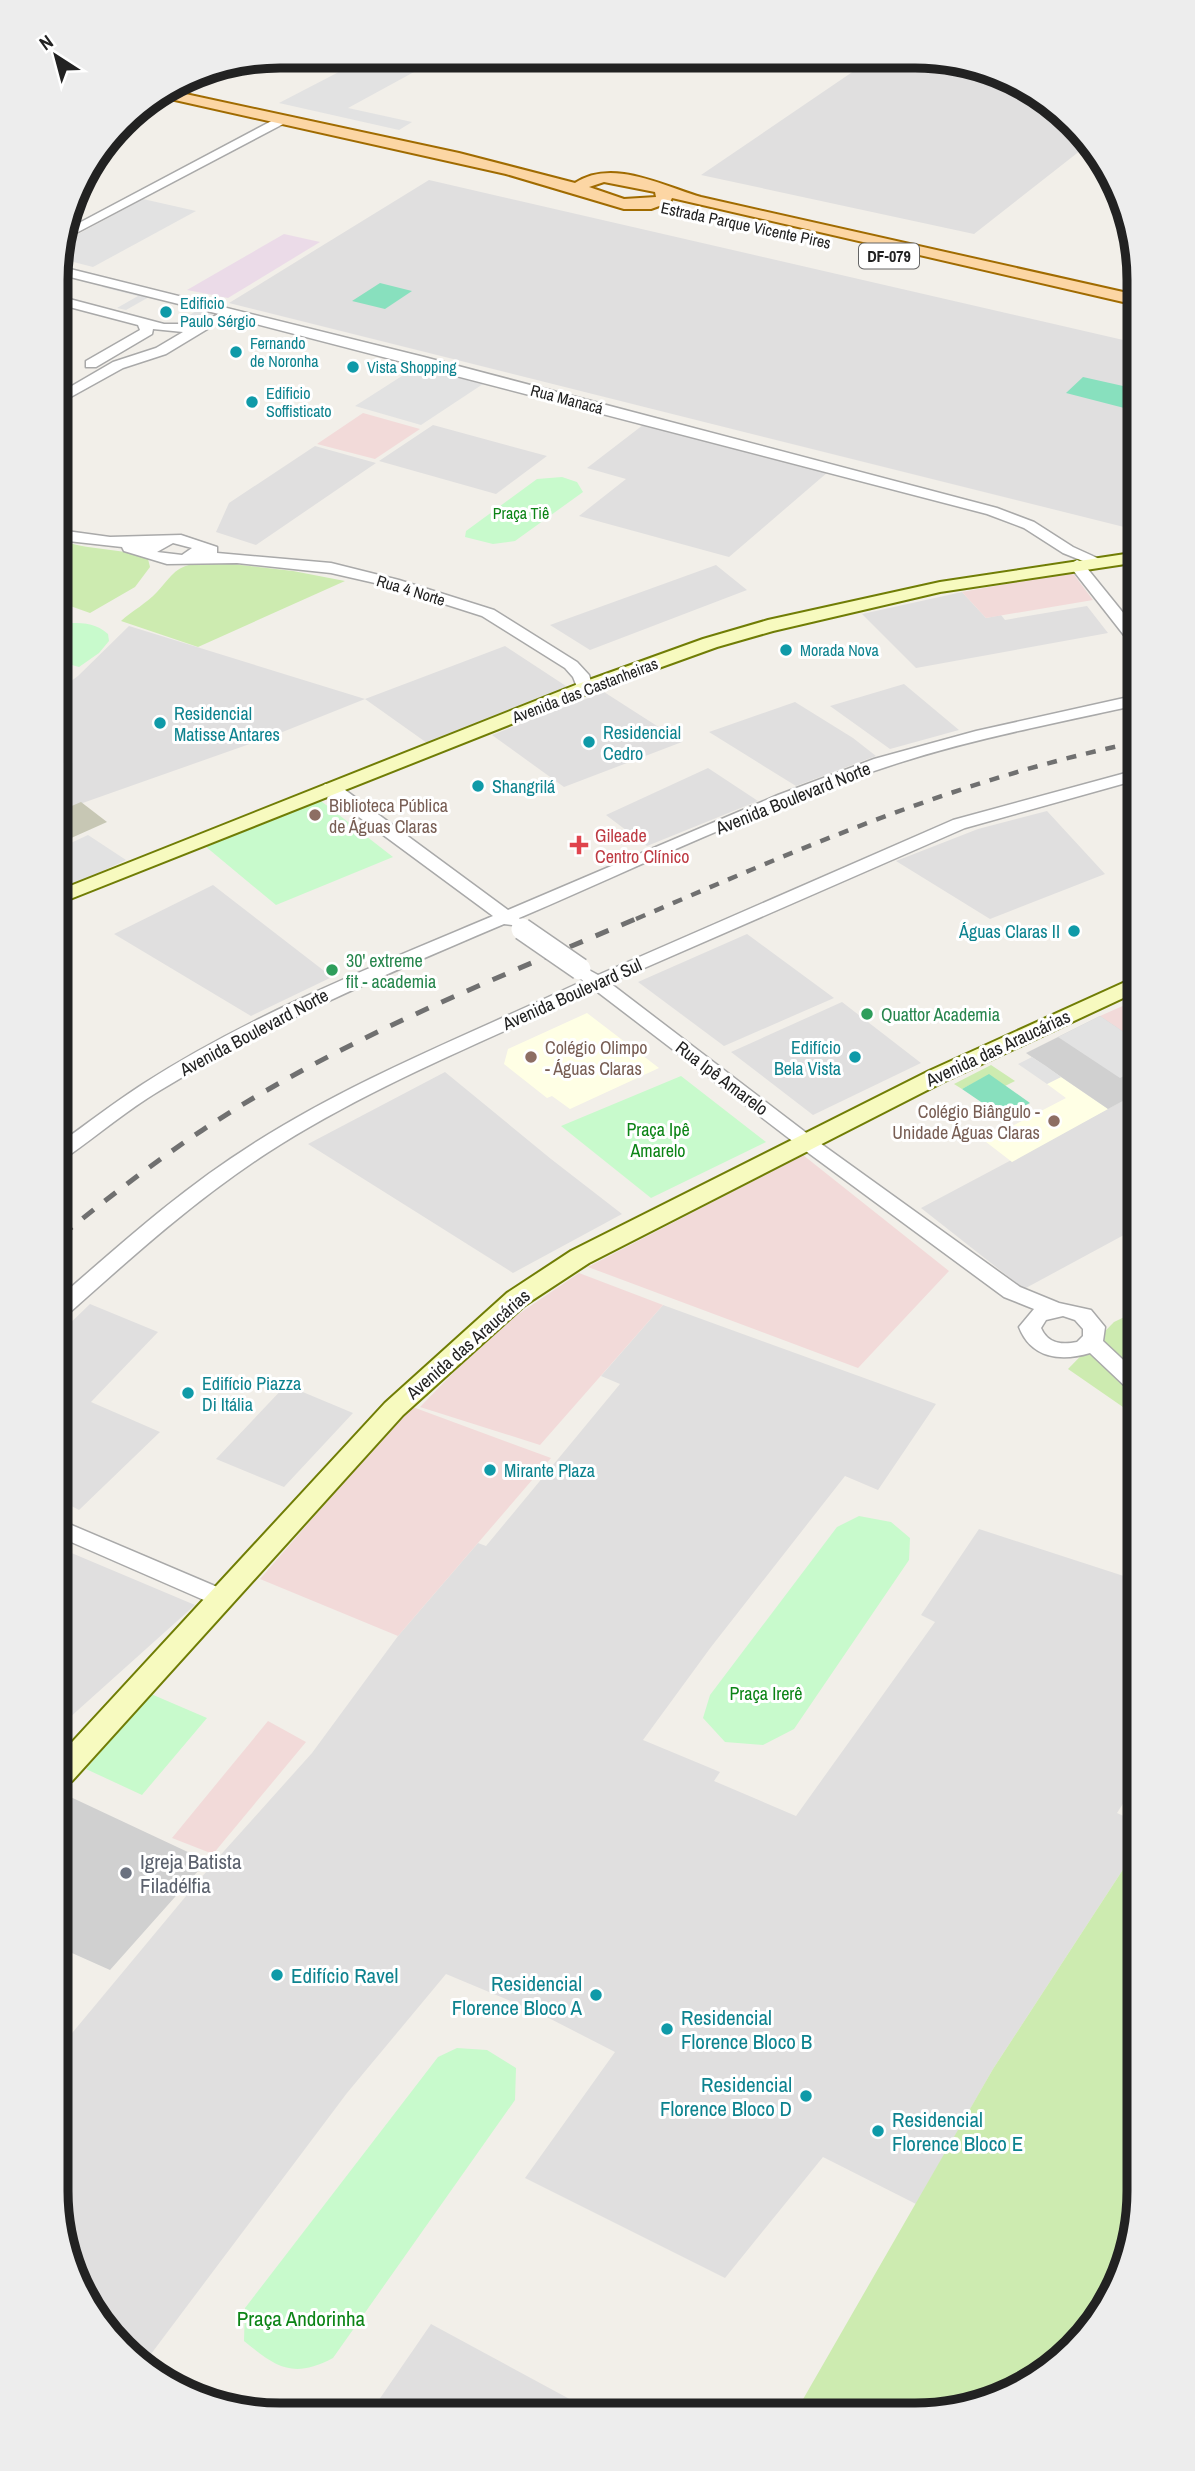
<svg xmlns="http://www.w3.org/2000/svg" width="1195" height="2471" viewBox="0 0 1195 2471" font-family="'Archivo Narrow',sans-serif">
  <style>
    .residential { fill: #e0dfdf }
    .commercial { fill: #f2dad9 }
    .industrial { fill: #ebdbe8 }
    .education { fill: #ffffe5 }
    .religious { fill: #d0d0d0 }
    .construction { fill: #c7c7b4 }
    .grass { fill: #cdebb0 }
    .park { fill: #c8facc }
    .pitch { fill: #88e0be }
    .parking { fill: #e2e2e2 }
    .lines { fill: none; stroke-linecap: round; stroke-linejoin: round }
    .tertiary-casing { stroke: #a9a9a9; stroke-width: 3 }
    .secondary-casing { stroke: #707d05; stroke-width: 4 }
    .primary-casing { stroke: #a06b00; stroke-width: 4 }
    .tertiary { fill: #fff; fill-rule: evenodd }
    .secondary { fill: #f7fabf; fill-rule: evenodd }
    .primary { fill: #fcd6a4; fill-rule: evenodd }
    .rail-far1 { stroke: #707070; stroke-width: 4.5; stroke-dasharray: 10 10; stroke-linecap: butt }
    .rail { stroke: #707070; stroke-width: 5; stroke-dasharray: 14 14; stroke-linecap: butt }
    .tertiary-bridge-casing { stroke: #a9a9a9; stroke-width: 24; stroke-linecap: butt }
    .tertiary-bridge { stroke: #fff; stroke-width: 21 }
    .culture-dot { fill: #0f9aa8; stroke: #fff; stroke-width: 2.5 }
    .education-dot { fill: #8d6e63; stroke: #fff; stroke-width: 2.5 }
    .health-dot { fill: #e0444e; stroke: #fff; stroke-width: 2.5 }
    .leisure-dot { fill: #2e9e5b; stroke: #fff; stroke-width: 2.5 }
    .worship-dot { fill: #6b7280; stroke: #fff; stroke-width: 2.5 }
    .labels { text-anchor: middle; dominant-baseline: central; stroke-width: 6; stroke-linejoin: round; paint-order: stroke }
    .far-street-label { font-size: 16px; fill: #222; stroke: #fff }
    .shield { fill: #fff; stroke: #646464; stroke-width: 2 }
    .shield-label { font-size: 16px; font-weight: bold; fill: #222 }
    .far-culture-label { font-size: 16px; fill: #0d838f; stroke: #fff; text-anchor: start }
    .far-park-label { font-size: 16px; fill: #0c8416; stroke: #fff }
    .culture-label { font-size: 18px; fill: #0d838f; stroke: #fff; text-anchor: start }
    .street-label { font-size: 18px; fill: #222; stroke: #fff }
    .education-label { font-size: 18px; fill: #785e54; stroke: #fff; text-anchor: start }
    .health-label { font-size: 18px; fill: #be3a42; stroke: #fff; text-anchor: start }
    .leisure-label { font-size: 18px; fill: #27864d; stroke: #fff; text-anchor: start }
    .park-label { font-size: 18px; fill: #0c8416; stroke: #fff }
    .near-worship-label { font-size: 21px; fill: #5b616d; stroke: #fff; text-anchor: start }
    .near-culture-label { font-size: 21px; fill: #0d838f; stroke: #fff; text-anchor: start }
    .near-park-label { font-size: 21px; fill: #0c8416; stroke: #fff }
    .rim { fill: none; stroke: #222; stroke-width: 9 }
  </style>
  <rect width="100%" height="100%" fill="#f2efe9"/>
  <!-- residential -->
  <path class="residential" d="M870 60H958L1063 112 1090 143 974 234 701 175Z
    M429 180 1132 342V529L229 303Z
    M433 425 547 456 496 494 379 461Z
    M643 425 828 472 729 557 579 516 626 479 587 468Z
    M315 446 376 463 256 545 216 532 229 503Z
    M716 565 747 590 590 650 550 625Z
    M962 592 986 618 1001 615 1005 620 1087 606 1108 633 916 668 862 614Z
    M129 626 365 699 505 646 569 688 427 743 365 699 275 735 60 811 59 690 78 676Z
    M904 684 959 730 890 749 830 706Z
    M604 692 682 742 564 787 492 735Z
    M795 702 853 738 876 756 796 786 709 732Z
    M708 768 758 801 647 846 606 815Z
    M1047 811 1105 874 990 919 896 861 978 829Z
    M213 885 332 977 251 1016 114 934Z
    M747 934 834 998 724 1046 638 982Z
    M842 1002 921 1063 813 1115 731 1052Z
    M445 1072 551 1159 622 1214 513 1273 308 1144Z
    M1134 1095 1135 1229 1024 1289 921 1208Z
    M90 1304 158 1332 91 1402 160 1432 79 1510 62 1501 61 1332Z
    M663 1305 936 1404 878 1490 845 1476 711 1647 643 1740 720 1772 714 1781 796 1816 935 1622 921 1615 979 1529 1136 1580 1137 1782 1117 1813 1137 1822V1848L993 2069 916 2204 823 2157 725 2278 525 2178 615 2052 539 2013 446 1974 347 2093 145 2362 123 2349 94 2315 64 2249 63 2044 216 1860 312 1753 398 1636 478 1543 486 1546 620 1384 601 1376Z
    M286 1385 353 1413 284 1487 216 1459Z
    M62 1549 195 1605 68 1719 62 1716Z
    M431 2324 588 2409 372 2410Z"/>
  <!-- commercial -->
  <path class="commercial" d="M363 413 420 429 375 459 317 444Z
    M1072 572 1093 600 986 618 962 592Z
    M1134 1001V1039L1100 1016Z
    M803 1155 949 1271 858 1368 588 1267Z
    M579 1273 663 1305 540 1445 420 1407 495 1330Z
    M410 1406 551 1458 398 1636 260 1579Z
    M268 1721 306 1742 213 1854 172 1838Z"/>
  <!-- industrial -->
  <path class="industrial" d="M284 234 320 242 228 298 187 290Z"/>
  <!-- education -->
  <path class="education" d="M587 1013 659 1068 570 1109 552 1096 547 1098 504 1064 508 1049Z
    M1061 1077 1108 1109 1012 1162 977 1135 989 1129 997 1134 1066 1098 1047 1084Z"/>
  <!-- religious -->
  <path class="religious" d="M1100 1016 1134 1039V1095L1108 1109 1026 1053Z
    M62 1793 207 1861 110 1970 63 1949Z"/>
  <!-- construction -->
  <path class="construction" d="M81 802 107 822 60 843V811Z"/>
  <!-- grass -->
  <path class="grass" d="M59 539C87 552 119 546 148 559L150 567 135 587 90 613 59 602Z
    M207 561 293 571 345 581 198 647 121 621C132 611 147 603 157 592 178 569 174 567 207 561Z
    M991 1065 1015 1081 1005 1086 989 1075 962 1089 954 1084Z
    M1135 1312 1136 1416 1068 1369 1114 1322Z
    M1137 1848 1138 2206 1122 2276 1092 2328 1040 2377 973 2407 798 2408 993 2069Z"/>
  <!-- park -->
  <path class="park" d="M562 477 577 482 583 492 515 541 493 544 465 537 466 531 537 479Z
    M71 623C86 623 97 624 108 634L109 641 99 653 79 667 72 665 59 673V626Z
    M321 801 393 857 276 905 205 846Z
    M681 1076 766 1142 651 1198 561 1126Z
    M859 1516 891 1522 910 1538 909 1560 794 1729 763 1745 725 1742 703 1718 710 1695 837 1527Z
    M151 1694 207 1718 142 1795 86 1769Z
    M457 2048 487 2050 516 2068 515 2100 333 2358C293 2379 277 2368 244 2341L245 2308 438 2057Z"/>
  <!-- pitch -->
  <path class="pitch" d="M380 283 412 291 385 309 352 301Z
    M1083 377 1132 388V410L1066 393Z
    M989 1074 1030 1103 1003 1117 962 1089Z"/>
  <!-- parking -->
  <path class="parking" d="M360 61 414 72 348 108 412 122 399 130 279 103Z
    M143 199 196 211 93 267 58 258 60 244Z
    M109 283 214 312V314L194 326 184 324 179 322 199 309 149 297 126 310 117 308 138 296 102 287Z
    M416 367 483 384 421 425 355 406Z
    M88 835 126 860 60 891V848Z
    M1100 1016 1134 1039V1075L1130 1073 1120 1078 1058 1037Z
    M1032 1057 1046 1066 1061 1077 1047 1084 1018 1064Z"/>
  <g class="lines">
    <defs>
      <path id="tertiary" d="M281 116 287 120 285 123 61 241 64 231Z
        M58 266 424 357 997 508 1034 522 1073 547 1106 562 1098 567 1063 553 1024 528 987 514 237 319 219 322 166 354 123 368 58 404V394L113 362 156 348 183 332 153 329 152 334 96 367H86V361L140 330 138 325 58 304V296L164 324H197L219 314 58 274Z
        M59 530 110 537 181 535 217 547V553L331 563 399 580 494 610 577 662 589 675 593 688 591 692H579L573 677 565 668 482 616 388 586 331 573 237 563 167 564 124 551 122 547 59 540ZM173 543 192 548 182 555 157 552Z
        M1077 560 1082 562 1133 625V641L1127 639 1069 565Z
        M1133 696V706C1051 724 967 740 886 767 761 807 640 866 519 918L522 922 520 926 504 924C386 974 269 1024 159 1091 127 1110 98 1135 68 1156L61 1158 60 1143C88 1123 115 1102 143 1084 252 1014 374 966 493 916L325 792 322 788 325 784H337L508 910 778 795 874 759 976 731Z
        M1133 771V781L965 828 610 983 813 1138 1020 1287 1059 1303 1091 1310 1105 1327 1103 1341 1135 1371 1136 1390 1127 1388 1090 1353C1060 1362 1031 1358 1019 1327L1034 1309 1004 1297 799 1146 595 990C485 1041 369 1087 267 1153 195 1200 133 1256 69 1313L61 1315V1296C123 1242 183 1188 253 1144 356 1078 473 1033 583 981L578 975 580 971 587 969 598 975 953 820ZM1063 1316 1075 1320 1083 1329V1336L1077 1342C1062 1345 1048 1344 1041 1328L1046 1320Z
        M62 1521 229 1592 233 1598 229 1604 221 1607 213 1604 62 1538Z"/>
      <path id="secondary" d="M1132 553V563L940 592 773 631 717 647 592 692 60 903V890L578 684 703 639 768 620 940 582Z
        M1134 978V993L945 1081 589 1263 525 1305 403 1415 72 1781 62 1784V1753L385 1403 507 1293 571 1251 929 1071Z"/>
      <path id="primary" d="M167 90 459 153 575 183C612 158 663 186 701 197L1132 294V304L672 198 670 202 651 209H624L506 174 157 96ZM604 182 655 192 656 197 624 199 589 187Z"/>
    </defs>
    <!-- tertiary casing -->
    <use href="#tertiary" class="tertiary-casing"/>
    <!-- secondary casing -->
    <use href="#secondary" class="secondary-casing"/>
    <!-- primary casing -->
    <use href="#primary" class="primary-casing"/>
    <!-- tertiary -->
    <use href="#tertiary" class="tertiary"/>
    <!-- secondary -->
    <use href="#secondary" class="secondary"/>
    <!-- primary -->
    <use href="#primary" class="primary"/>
    <!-- rail-far1 -->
    <path class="rail-far1" d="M636 919C799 849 958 779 1133 743"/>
    <!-- rail -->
    <path class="rail" d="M61 1236C127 1182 195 1131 269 1089 387 1021 514 971 640 917"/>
    <defs>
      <path id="tertiary-bridge" d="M522 929 580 969"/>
    </defs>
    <!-- tertiary-bridge casing -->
    <use href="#tertiary-bridge" class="tertiary-bridge-casing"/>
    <!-- tertiary-bridge -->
    <use href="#tertiary-bridge" class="tertiary-bridge"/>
  </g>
  <!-- markers -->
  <g class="culture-dot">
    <circle cx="166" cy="312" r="7"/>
    <circle cx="236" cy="352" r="7"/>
    <circle cx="353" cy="367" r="7"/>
    <circle cx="252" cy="402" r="7"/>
    <circle cx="786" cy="650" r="7"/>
    <circle cx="160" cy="723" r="7"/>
    <circle cx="589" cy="742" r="7"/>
    <circle cx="478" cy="786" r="7"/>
    <circle cx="1074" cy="931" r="7"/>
    <circle cx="855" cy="1057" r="7"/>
    <circle cx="188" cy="1393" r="7"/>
    <circle cx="490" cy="1470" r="7"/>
    <circle cx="277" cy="1975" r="7"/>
    <circle cx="596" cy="1995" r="7"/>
    <circle cx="667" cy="2029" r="7"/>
    <circle cx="806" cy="2096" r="7"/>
    <circle cx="878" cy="2131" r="7"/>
  </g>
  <g class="education-dot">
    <circle cx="315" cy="815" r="7"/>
    <circle cx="531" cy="1057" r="7"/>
    <circle cx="1054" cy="1121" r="7"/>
  </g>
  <path class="health-dot" d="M575.5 834.5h7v7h7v7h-7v7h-7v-7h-7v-7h7z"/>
  <g class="leisure-dot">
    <circle cx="332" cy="970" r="7"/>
    <circle cx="867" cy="1014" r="7"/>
  </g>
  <circle class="worship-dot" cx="126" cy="1873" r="7"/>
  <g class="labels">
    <!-- far-street labels -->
    <g class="far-street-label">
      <text transform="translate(746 225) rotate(12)">Estrada Parque Vicente Pires</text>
      <text transform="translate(567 399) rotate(15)">Rua Manacá</text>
      <text transform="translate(411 590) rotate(17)">Rua 4 Norte</text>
      <text transform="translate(585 690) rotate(-21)">Avenida das Castanheiras</text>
    </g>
    <!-- shield labels -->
    <rect class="shield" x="859" y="243.5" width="60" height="25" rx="5"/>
    <g class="shield-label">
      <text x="889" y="256">DF-079</text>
    </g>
    <!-- far-culture labels -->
    <g class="far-culture-label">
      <text x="180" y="303">Edificio<tspan x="180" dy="18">Paulo Sérgio</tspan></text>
      <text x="250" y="343">Fernando<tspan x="250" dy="18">de Noronha</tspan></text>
      <text x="367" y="367">Vista Shopping</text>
      <text x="266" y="393">Edificio<tspan x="266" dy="18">Soffisticato</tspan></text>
      <text x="800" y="650">Morada Nova</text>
    </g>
    <!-- far-park labels -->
    <g class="far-park-label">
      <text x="521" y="513">Praça Tiê</text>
    </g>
    <!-- culture labels -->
    <g class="culture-label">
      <text x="174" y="713">Residencial<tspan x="174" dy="21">Matisse Antares</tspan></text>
      <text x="603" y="732">Residencial<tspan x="603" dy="21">Cedro</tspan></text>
      <text x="492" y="786">Shangrilá</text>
      <text x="1060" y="931" text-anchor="end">Águas Claras II</text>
      <text x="841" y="1047" text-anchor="end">Edifício<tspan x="841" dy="21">Bela Vista</tspan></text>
      <text x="202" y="1383">Edifício Piazza<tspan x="202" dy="21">Di Itália</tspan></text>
      <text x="504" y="1470">Mirante Plaza</text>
    </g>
    <!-- street labels -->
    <g class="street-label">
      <text transform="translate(793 798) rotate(-22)">Avenida Boulevard Norte</text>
      <text transform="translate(572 994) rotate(-24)">Avenida Boulevard Sul</text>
      <text transform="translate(254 1032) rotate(-28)">Avenida Boulevard Norte</text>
      <text transform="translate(998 1048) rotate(-25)">Avenida das Araucárias</text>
      <text transform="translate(722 1078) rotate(37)">Rua Ipê Amarelo</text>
      <text transform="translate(468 1344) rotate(-41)">Avenida das Araucárias</text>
    </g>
    <!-- education labels -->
    <g class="education-label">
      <text x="329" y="805">Biblioteca Pública<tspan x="329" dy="21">de Águas Claras</tspan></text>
      <text x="545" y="1047">Colégio Olimpo<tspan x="545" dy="21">- Águas Claras</tspan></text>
      <text x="1040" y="1111" text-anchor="end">Colégio Biângulo -<tspan x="1040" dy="21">Unidade Águas Claras</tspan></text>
    </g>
    <!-- health labels -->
    <g class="health-label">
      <text x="595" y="835">Gileade<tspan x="595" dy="21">Centro Clínico</tspan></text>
    </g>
    <!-- leisure labels -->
    <g class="leisure-label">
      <text x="346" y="960">30' extreme<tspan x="346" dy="21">fit - academia</tspan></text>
      <text x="881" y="1014">Quattor Academia</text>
    </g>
    <!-- park labels -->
    <g class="park-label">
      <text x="658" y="1129">Praça Ipê<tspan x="658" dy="21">Amarelo</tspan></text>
      <text x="766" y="1693">Praça Irerê</text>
    </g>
    <!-- near-worship labels -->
    <g class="near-worship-label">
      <text x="140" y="1861">Igreja Batista<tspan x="140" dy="24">Filadélfia</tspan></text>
    </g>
    <!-- near-culture labels -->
    <g class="near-culture-label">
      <text x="291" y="1975">Edifício Ravel</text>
      <text x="582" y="1983" text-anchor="end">Residencial<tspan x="582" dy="24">Florence Bloco A</tspan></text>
      <text x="681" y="2017">Residencial<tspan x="681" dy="24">Florence Bloco B</tspan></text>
      <text x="792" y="2084" text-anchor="end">Residencial<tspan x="792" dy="24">Florence Bloco D</tspan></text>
      <text x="892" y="2119">Residencial<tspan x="892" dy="24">Florence Bloco E</tspan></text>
    </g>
    <!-- near-park labels -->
    <g class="near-park-label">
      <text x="301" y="2318">Praça Andorinha</text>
    </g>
  </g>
  <!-- crop -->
  <path d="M0 0H1195V2471H0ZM280 68H915A212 212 0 0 1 1127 280V2191A212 212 0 0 1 915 2403H280A212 212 0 0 1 68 2191V280A212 212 0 0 1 280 68Z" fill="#ededed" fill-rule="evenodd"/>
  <path class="rim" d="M280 68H915A212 212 0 0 1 1127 280V2191A212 212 0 0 1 915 2403H280A212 212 0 0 1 68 2191V280A212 212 0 0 1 280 68Z"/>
  <!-- north arrow -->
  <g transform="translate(56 56) rotate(324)" stroke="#ffffff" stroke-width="5" paint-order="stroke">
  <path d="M0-5L12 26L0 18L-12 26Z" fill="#222222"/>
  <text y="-10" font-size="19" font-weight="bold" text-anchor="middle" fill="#222222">N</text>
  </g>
</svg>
